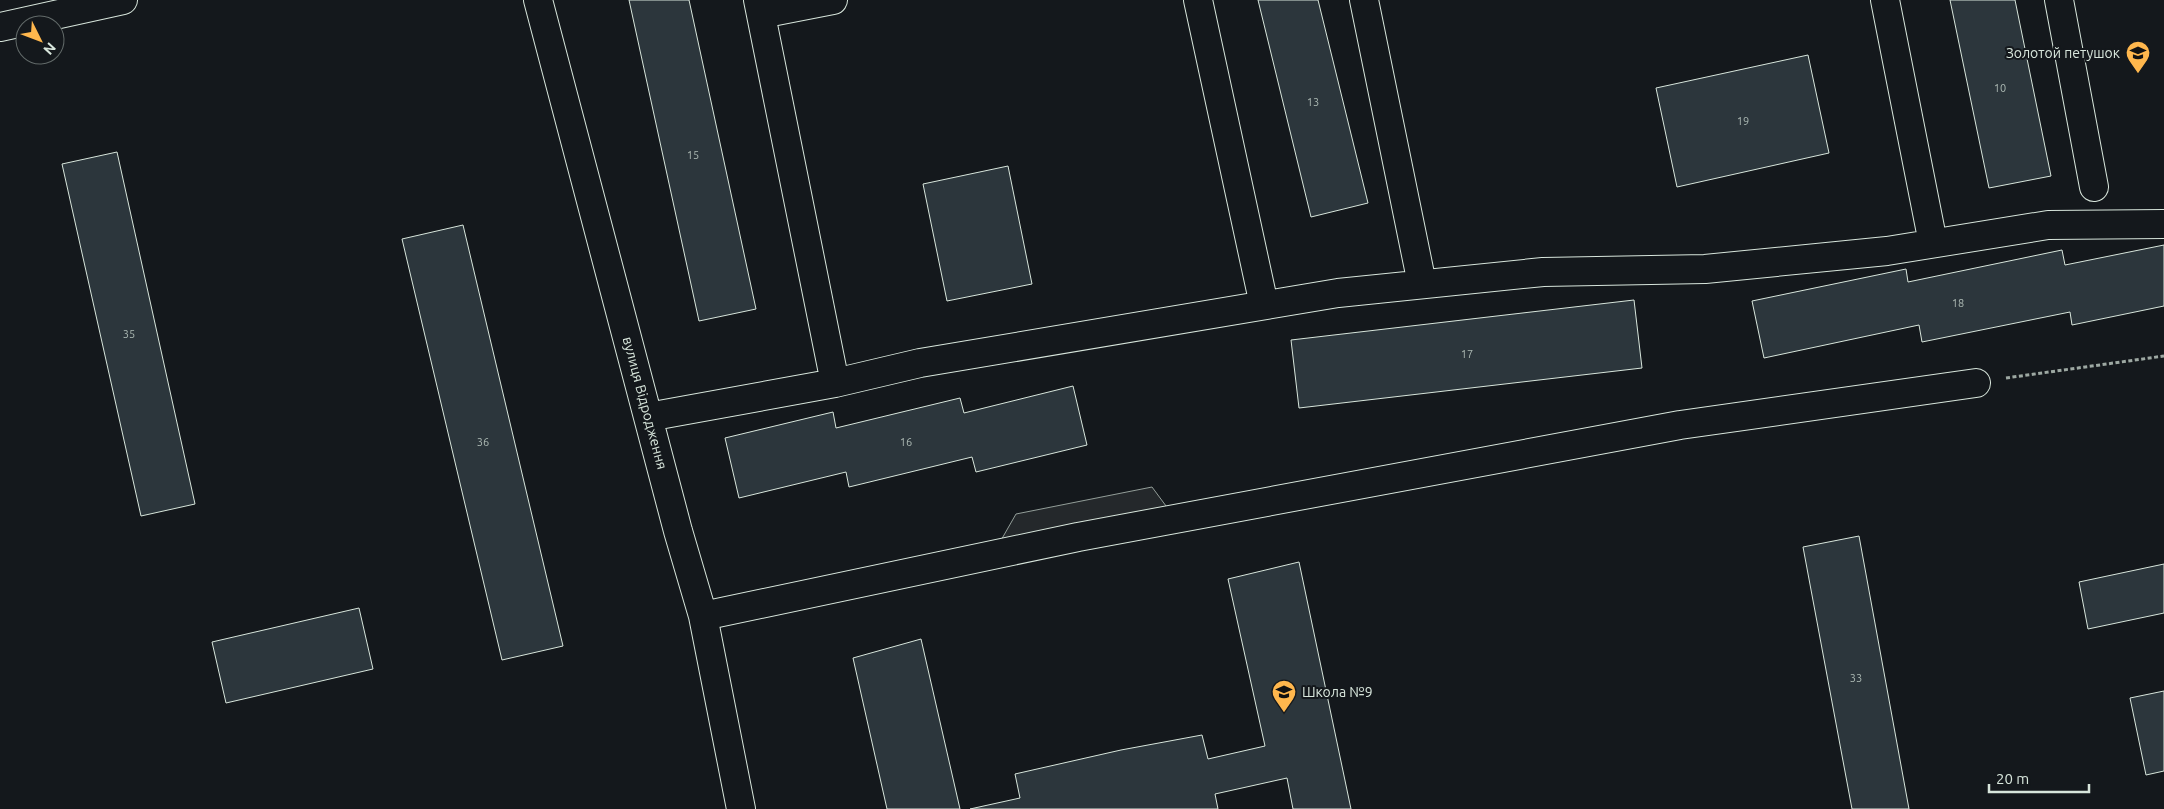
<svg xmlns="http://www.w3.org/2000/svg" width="2164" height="809" viewBox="0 0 2164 809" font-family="Ubuntu,sans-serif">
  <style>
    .parking { fill: #24282b; stroke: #939e99 }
    .building { fill: #2c363c; stroke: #d8e6dc }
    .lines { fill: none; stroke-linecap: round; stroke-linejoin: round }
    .minor-casing { stroke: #d8e6dc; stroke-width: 30 }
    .path { stroke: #9da8a2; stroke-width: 3; stroke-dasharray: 4 2.5; stroke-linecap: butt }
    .minor { stroke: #14181c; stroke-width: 28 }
    .labels { text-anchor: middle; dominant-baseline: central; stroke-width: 4; stroke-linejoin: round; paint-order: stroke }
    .number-label { font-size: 11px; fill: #adbab4 }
    .poi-label { font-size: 14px; fill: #d8e6dc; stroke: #14181c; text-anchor: end }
    .street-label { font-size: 14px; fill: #d8e6dc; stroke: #14181c }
  </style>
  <rect width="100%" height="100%" fill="#14181c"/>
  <!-- parking -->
  <path class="parking" d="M1152 487 1169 510 1000 542 1016 514Z"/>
  <!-- building -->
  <path class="building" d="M629 0H689L756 309 699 321Z
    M1258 0H1318L1368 203 1311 217Z
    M1950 0H2015L2051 176 1989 188Z
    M1808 55 1829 153 1677 187 1656 88Z
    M117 152 195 504 141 516 62 164Z
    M1008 166 1032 284 947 301 923 184Z
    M463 225 563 646 502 660 402 239Z
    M2164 245V306L2072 325 2070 312 1922 342 1919 325 1764 358 1752 301 1906 269 1908 282 2062 250 2065 265Z
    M1634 300 1642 368 1299 408 1291 340Z
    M1073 386 1087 445 976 472 972 457 849 487 846 472 739 498 725 438 833 412 836 428 960 398 964 413Z
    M1859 536 1909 809H1852L1803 547Z
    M1299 562 1351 809H1293L1287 778 1215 794 1218 809H970L1020 798 1015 774 1121 750 1202 735 1208 759 1265 746 1228 579Z
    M2164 564V613L2088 629 2079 582Z
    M359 608 373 669 226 703 212 642Z
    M921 639 960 809H887L853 658Z
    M2164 691V771L2146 775 2130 698Z"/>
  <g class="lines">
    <defs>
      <path id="minor" d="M538 0 678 531 703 616 741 809
        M758 0 835 383
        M1198 0 1264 305
        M1364 0 1422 284
        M1885 0 1933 243
        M2059 0 2094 187
        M761 14 833 0
        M0 27 123 0
        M648 417 835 383 920 363 1338 293 1543 272 1705 269 1887 251 2048 225 2164 224
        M703 616 1078 537 1680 425 1976 383"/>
    </defs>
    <!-- minor casing -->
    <use href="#minor" class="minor-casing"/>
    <!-- path -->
    <path class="path" d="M2006 378 2164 356"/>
    <!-- minor -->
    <use href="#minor" class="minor"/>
  </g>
  <!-- icons -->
  <defs>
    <symbol id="school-pin" viewBox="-11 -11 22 30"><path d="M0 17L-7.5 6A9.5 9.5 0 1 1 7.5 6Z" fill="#ffb74d" stroke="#14181c"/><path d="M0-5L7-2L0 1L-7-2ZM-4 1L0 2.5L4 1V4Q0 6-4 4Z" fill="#111"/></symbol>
  </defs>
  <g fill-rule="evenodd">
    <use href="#school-pin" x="2124" y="39" width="28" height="38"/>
    <use href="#school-pin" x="1270" y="678" width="28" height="38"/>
  </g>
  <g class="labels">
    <!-- number labels -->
    <g class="number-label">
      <text x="2000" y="88">10</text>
      <text x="1313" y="102">13</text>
      <text x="1743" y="121">19</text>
      <text x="693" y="155">15</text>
      <text x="1958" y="303">18</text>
      <text x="129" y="334">35</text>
      <text x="1467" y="354">17</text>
      <text x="483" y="442">36</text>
      <text x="906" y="442">16</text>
      <text x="1856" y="678">33</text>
    </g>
    <!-- poi labels -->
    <g class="poi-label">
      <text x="2120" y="53">Золотой петушок</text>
      <text x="1302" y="692" text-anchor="start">Школа №9</text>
    </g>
    <!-- street labels -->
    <g class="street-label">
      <text transform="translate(645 403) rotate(75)">вулиця Відродження</text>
    </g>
  </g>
  <!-- north arrow -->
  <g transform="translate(40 40) rotate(132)"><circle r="24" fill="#14181c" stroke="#626a69"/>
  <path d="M0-4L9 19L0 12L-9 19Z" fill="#ffb74d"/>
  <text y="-8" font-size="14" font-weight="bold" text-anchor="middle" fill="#d8e6dc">N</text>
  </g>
  <!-- scale -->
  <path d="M1989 784v8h100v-8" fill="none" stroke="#d8e6dc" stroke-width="2.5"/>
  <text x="1996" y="784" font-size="15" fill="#d8e6dc" stroke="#14181c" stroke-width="4" paint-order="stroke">20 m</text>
</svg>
